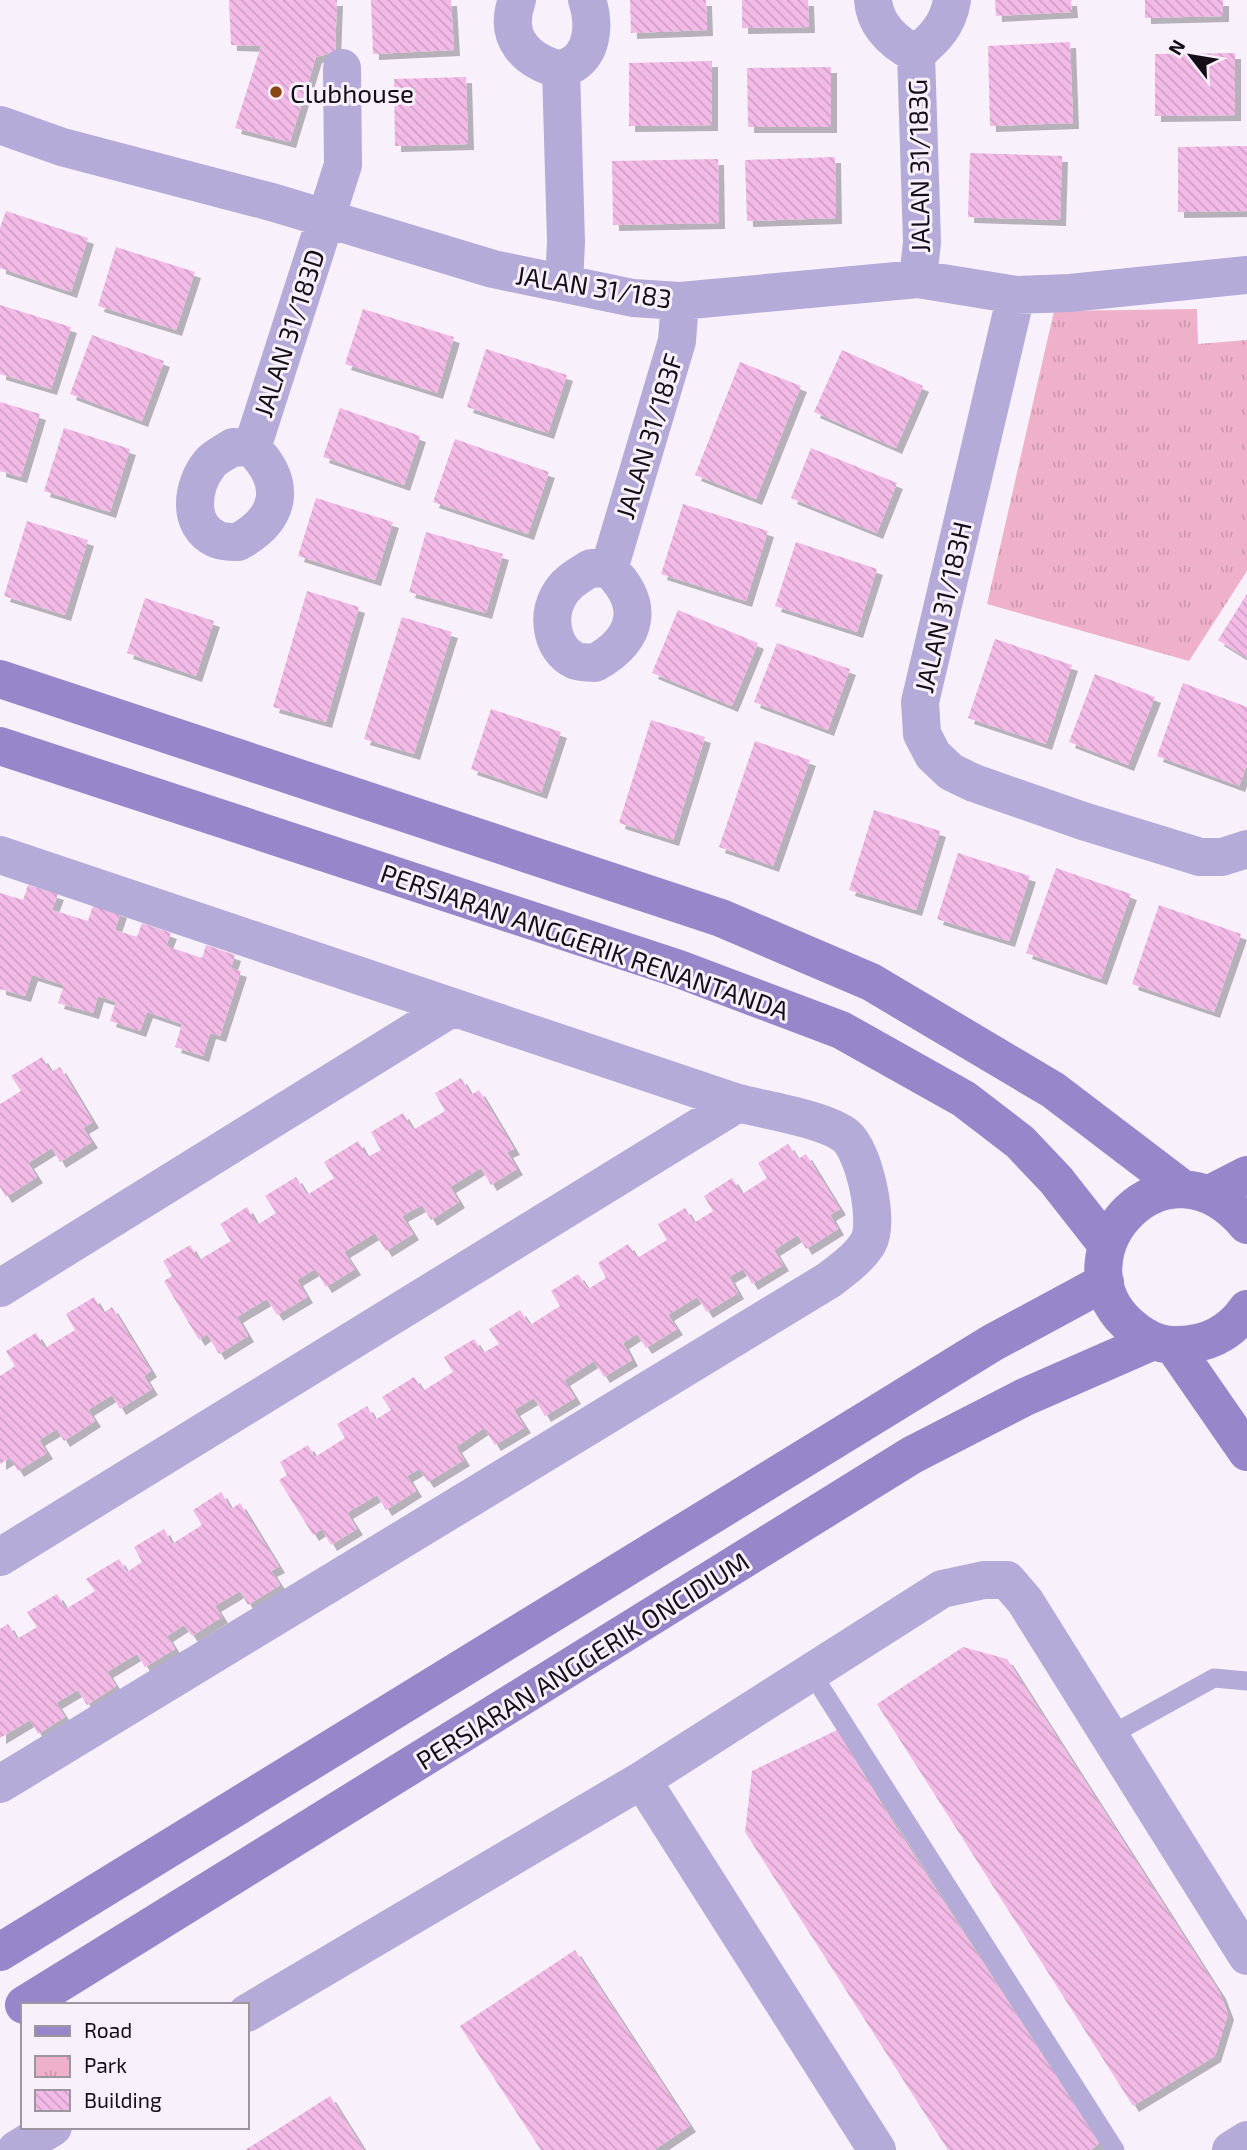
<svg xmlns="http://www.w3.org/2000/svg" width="1247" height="2150" viewBox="0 0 1247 2150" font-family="'Exo 2',sans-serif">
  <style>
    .park { fill: url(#park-tufts) }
    .building { fill: url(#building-back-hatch); filter: url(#shadow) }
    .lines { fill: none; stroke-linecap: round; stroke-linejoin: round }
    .lane { stroke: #b4abd9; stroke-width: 19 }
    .street { stroke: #b4abd9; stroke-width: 38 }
    .secondary { stroke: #9686ca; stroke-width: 38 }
    .poi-dot { fill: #884613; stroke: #f8f1fc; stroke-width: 2.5 }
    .labels { text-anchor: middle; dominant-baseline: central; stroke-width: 6; stroke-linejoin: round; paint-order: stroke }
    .poi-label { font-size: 26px; fill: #150e18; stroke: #f8f1fc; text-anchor: start }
    .street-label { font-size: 26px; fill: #150e18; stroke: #f8f1fc }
  </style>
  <defs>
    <pattern id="park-tufts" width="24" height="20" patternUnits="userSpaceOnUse" patternTransform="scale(1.75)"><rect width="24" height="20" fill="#efb1c9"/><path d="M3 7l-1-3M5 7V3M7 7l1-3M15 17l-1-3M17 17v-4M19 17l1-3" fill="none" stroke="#cc97ac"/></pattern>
    <pattern id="building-back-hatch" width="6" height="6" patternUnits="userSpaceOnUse" patternTransform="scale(1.75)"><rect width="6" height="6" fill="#f3bae7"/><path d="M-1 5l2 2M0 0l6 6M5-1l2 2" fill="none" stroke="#cf9fc5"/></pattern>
    <filter id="shadow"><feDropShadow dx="6" dy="6" stdDeviation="0" flood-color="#0004"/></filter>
  </defs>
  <rect width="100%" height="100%" fill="#f8f1fc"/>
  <!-- park -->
  <path class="park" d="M1197 309 1198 344 1247 340V571L1189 661 987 604 1054 311Z"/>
  <!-- building -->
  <path class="building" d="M229 0H337L335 52 316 57 290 142 235 128 261 46 231 45Z
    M371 0H451L454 50 373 54Z
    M630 0H706L707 30 631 33Z
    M742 0H808L809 27 742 28Z
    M995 0H1071L1072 12 996 16Z
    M1145 0H1223V16L1145 18Z
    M1070 42 1073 123 990 126 988 46Z
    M1235 53V115L1155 116V54Z
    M712 61V125L629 126V63Z
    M831 67V127H748L747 68Z
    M466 77 468 144 395 146 394 79Z
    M1247 146V211L1178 212V147Z
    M970 153 1062 156 1060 220 968 217Z
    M835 157 836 218 747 221 745 160Z
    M718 159 719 223 613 225 612 161Z
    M6 211 88 238 71 292 0 268V228Z
    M116 247 195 272 176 330 98 306Z
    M0 305 71 327 51 389 0 374Z
    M363 309 454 337 437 393 345 364Z
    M92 335 164 361 142 421 70 394Z
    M486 349 567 375 548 433 467 407Z
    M842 350 923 386 896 448 814 412Z
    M740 362 801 386 756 499 695 475Z
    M0 402 40 414 21 477 0 471Z
    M340 408 420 436 404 485 323 457Z
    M64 428 130 449 110 512 44 491Z
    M455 439 549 472 528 534 433 502Z
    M811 448 897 483 877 533 791 498Z
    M316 498 393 522 375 580 298 556Z
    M683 504 768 531 746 601 661 574Z
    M27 521 88 540 65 615 4 596Z
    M426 532 503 554 486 613 409 592Z
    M796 542 877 569 857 632 775 606Z
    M307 591 359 607 326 722 273 707Z
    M1247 594V658L1218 640Z
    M145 598 214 621 196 676 127 653Z
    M678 610 758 643 732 706 652 673Z
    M402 617 452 632 414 754 364 739Z
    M995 639 1072 665 1046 744 968 718Z
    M777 643 850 669 828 730 754 702Z
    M1095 674 1155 697 1128 765 1069 742Z
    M1183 683 1247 707V765L1239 786 1157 756Z
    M491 709 561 732 541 793 471 769Z
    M651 720 705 737 673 840 619 823Z
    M755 741 810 760 773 866 719 847Z
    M874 810 940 831 916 910 849 890Z
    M958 853 1030 876 1009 941 937 919Z
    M1056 868 1131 894 1101 979 1026 953Z
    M28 885 58 894 52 910 88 921 94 903 121 912 115 930 137 937 142 923 171 933 166 946 202 958 206 945 235 955 231 968 241 971 220 1036 210 1033 203 1056 175 1047 182 1024 147 1012 140 1031 110 1021 116 1002 98 996 93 1013 58 1003 64 985 32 975 25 996 0 989V893L23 900Z
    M1159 905 1241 934 1214 1012 1132 984Z
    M42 1057 51 1072 60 1067 93 1122 83 1128 92 1142 60 1162 52 1148 28 1163 37 1177 6 1197 0 1187V1104L21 1091 11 1076Z
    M461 1078 471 1095 479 1090 514 1149 507 1152 517 1169 491 1185 481 1168 450 1187 459 1202 431 1220 422 1205 402 1216 413 1234 386 1251 375 1233 344 1252 355 1269 326 1287 315 1269 297 1280 307 1297 277 1315 267 1299 237 1317 248 1336 219 1354 207 1334 199 1340 164 1281 172 1276 163 1261 190 1245 199 1260 231 1241 220 1224 247 1207 257 1225 276 1213 265 1196 296 1177 307 1195 334 1178 324 1162 358 1141 367 1157 381 1150 371 1132 403 1113 413 1130 445 1111 435 1093Z
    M788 1144 798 1159 806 1154 840 1209 830 1215 838 1229 806 1249 798 1235 774 1250 783 1265 752 1284 743 1269 729 1277 738 1293 707 1312 697 1297 668 1315 677 1329 646 1348 637 1334 623 1343 632 1360 604 1377 594 1361 564 1380 575 1398 545 1416 534 1398 514 1410 525 1427 495 1445 484 1428 456 1447 464 1460 428 1482 419 1469 407 1476 416 1491 386 1510 377 1495 347 1513 357 1529 331 1545 322 1529 313 1535 279 1480 287 1475 280 1462 308 1445 315 1457 345 1438 337 1424 367 1406 375 1420 391 1410 382 1397 414 1377 423 1391 453 1372 444 1357 474 1339 483 1353 499 1344 489 1329 520 1310 530 1325 560 1306 551 1291 578 1274 588 1289 606 1278 598 1263 628 1244 637 1258 667 1240 658 1224 685 1208 694 1223 713 1211 704 1196 732 1178 742 1194 767 1178 758 1163Z
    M94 1297 103 1313 112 1307 151 1371 144 1376 152 1389 120 1409 112 1395 88 1410 95 1421 64 1441 57 1429 39 1440 47 1453 18 1471 10 1458 0 1464V1376L15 1366 6 1351 36 1333 45 1348 75 1330 66 1314Z
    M221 1492 231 1509 240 1503 279 1567 271 1571 280 1585 248 1605 240 1591 215 1606 222 1617 192 1636 184 1625 167 1636 175 1649 145 1667 137 1654 107 1672 116 1686 87 1705 78 1690 56 1703 65 1717 38 1734 30 1720 0 1738V1629L8 1624 17 1639 37 1627 27 1612 57 1594 66 1609 95 1591 86 1579 119 1559 127 1572 142 1562 134 1547 164 1529 172 1544 202 1525 193 1510Z
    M963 1647 1007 1659 1220 1993 1228 2014 1215 2056 1133 2106 877 1704Z
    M837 1730 894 1824 1099 2143 1091 2150H948L745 1832 752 1771Z
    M575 1950 690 2126 654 2150H541L460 2026Z
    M330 2096 364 2150H245Z"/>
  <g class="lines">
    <!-- lane -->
    <path class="lane" d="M811 1672 1115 2150
      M1109 1736 1214 1678 1247 1681"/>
    <!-- street -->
    <path class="street" d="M517 0C503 38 526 61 561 70 566 68 572 65 576 62 594 48 594 19 587 0
      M873 0C875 26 895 43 916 54
      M916 54 922 242 918 279
      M916 54C935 38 948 25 952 0
      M561 70 566 242 564 283
      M0 125 62 147 275 203 493 269 633 298 680 301 918 279 1016 295 1070 293 1247 275
      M1016 295 920 702 922 734 933 755 951 772 974 783 1083 821 1200 857H1222L1247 849
      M233 447 252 448C287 483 282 518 238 542 231 542 222 542 216 539 186 525 192 485 210 463 216 456 226 452 233 447Z
      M252 448 343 165 342 68
      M591 568 609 569C645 604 639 638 595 663 589 662 580 663 574 660 552 649 547 618 558 597 565 583 578 576 591 568Z
      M609 569 677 341 680 301
      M0 855 738 1103C765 1110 825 1119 846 1136 864 1151 880 1222 868 1243 859 1258 843 1269 829 1280L0 1784
      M0 1288 453 1007
      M0 1557 738 1103
      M642 1780 877 2150
      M247 2013 642 1780 942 1589 984 1580H1007L1025 1601 1247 1956
      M16 2150 53 2127
      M1231 2150 1247 2140"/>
    <!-- secondary -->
    <path class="secondary" d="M0 679 721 918 871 982 1053 1090 1183 1189
      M0 746 679 969 841 1030 964 1099 1020 1142 1056 1180 1107 1245
      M1210 1194 1247 1175
      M1247 1225C1165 1127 1054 1254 1127 1323 1140 1335 1156 1345 1174 1345 1205 1346 1230 1334 1247 1309
      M1173 1345 1247 1452
      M0 1952 992 1343 1105 1282
      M24 2005 912 1455 1025 1397 1153 1341"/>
  </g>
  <!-- markers -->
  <circle class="poi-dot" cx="276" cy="92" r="7"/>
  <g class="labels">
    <!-- poi labels -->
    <g class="poi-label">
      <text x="290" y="92">Clubhouse</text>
    </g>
    <!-- street labels -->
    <g class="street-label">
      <text transform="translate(918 166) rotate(-91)">JALAN 31/183G</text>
      <text transform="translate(594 286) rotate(9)">JALAN 31/183</text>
      <text transform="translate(288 333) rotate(-72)">JALAN 31/183D</text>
      <text transform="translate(648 436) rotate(-73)">JALAN 31/183F</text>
      <text transform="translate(942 607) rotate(-77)">JALAN 31/183H</text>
      <text transform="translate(585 941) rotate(19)">PERSIARAN ANGGERIK RENANTANDA</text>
      <text transform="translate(582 1660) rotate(-32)">PERSIARAN ANGGERIK ONCIDIUM</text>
    </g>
  </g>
  <!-- legend -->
  <rect x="21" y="2003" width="228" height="126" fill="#f8f1fc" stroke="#9d96a1" stroke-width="2"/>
  <rect x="35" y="2026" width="35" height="10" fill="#9686ca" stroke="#9d96a1" stroke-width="2"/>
  <text x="84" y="2038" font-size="21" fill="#150e18">Road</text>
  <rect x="35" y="2056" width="35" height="21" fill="url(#park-tufts)" stroke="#9d96a1" stroke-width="2"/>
  <text x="84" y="2073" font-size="21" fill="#150e18">Park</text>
  <rect x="35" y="2090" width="35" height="21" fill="url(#building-back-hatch)" stroke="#9d96a1" stroke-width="2"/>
  <text x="84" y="2108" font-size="21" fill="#150e18">Building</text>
  <!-- north arrow -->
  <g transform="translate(1191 56) rotate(301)" stroke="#f8f1fc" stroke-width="5" paint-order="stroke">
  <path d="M0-5L12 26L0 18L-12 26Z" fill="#150e18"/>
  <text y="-10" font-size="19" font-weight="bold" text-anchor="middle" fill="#150e18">N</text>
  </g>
</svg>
